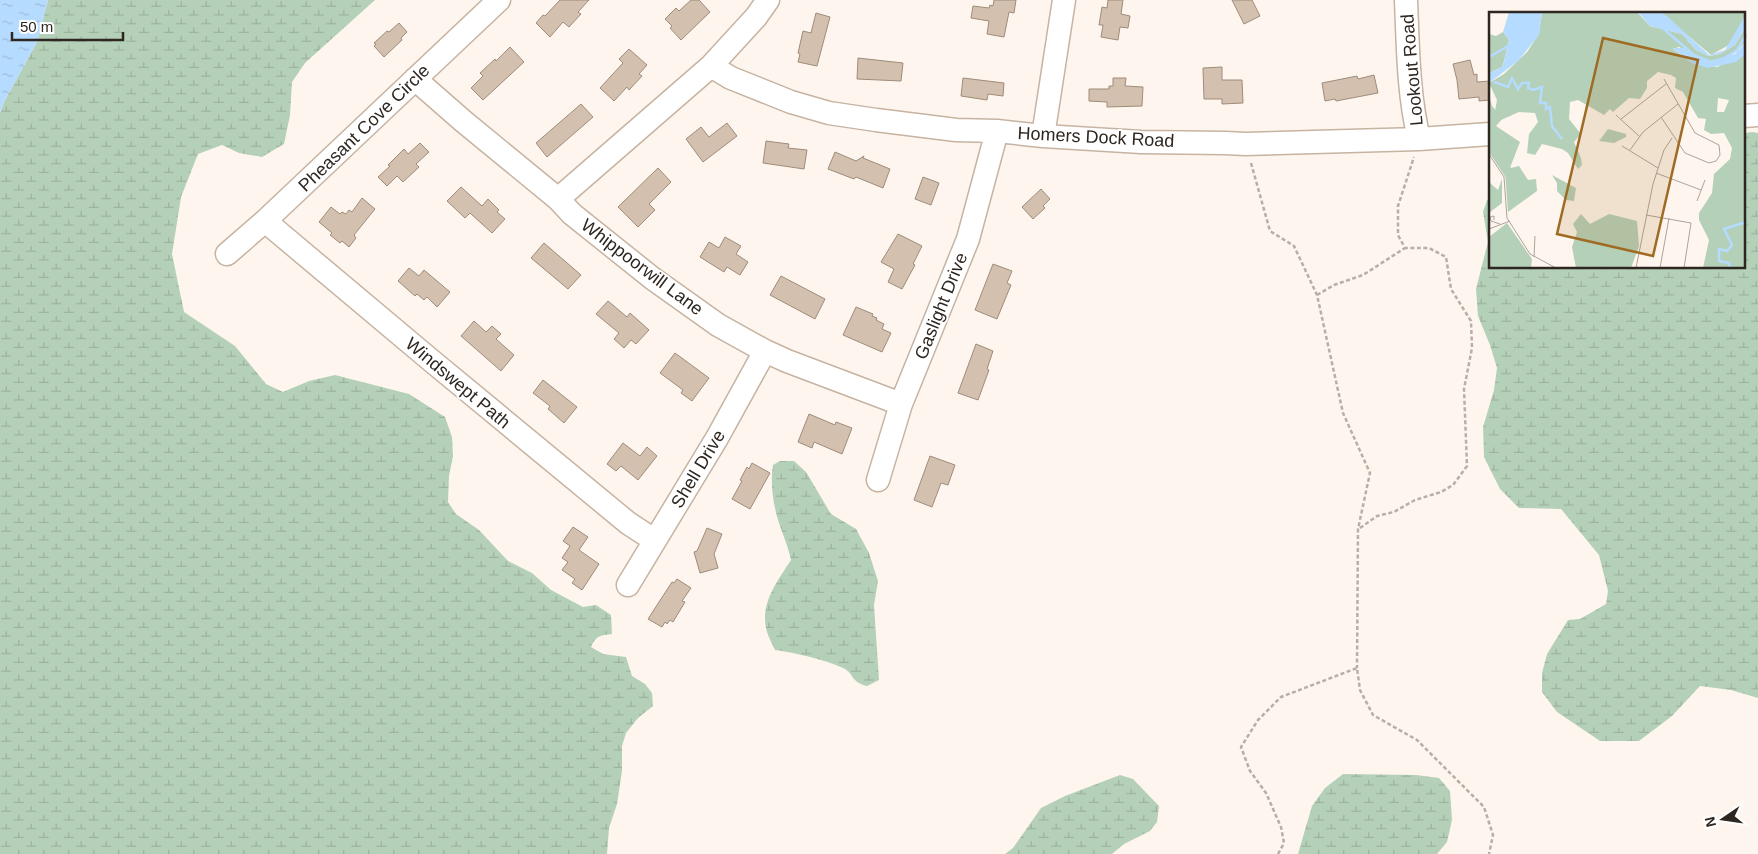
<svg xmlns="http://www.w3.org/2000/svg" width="1758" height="854" viewBox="0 0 1758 854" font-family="Arial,sans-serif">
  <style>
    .wetland { fill: url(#wetland-marsh) }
    .water { fill: url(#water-ripples) }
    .building { fill: #d3c0ae; stroke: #9e8c7b }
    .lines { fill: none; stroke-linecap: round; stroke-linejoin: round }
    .minor-casing { stroke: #c6b3a2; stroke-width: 25 }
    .path { stroke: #b6aea7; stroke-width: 2.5; stroke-dasharray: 4 2.5; stroke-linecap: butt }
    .minor { stroke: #fff; stroke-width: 22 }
    .labels { text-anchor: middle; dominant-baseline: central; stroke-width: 4; stroke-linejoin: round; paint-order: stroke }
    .street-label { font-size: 18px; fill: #2e2620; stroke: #fff }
    .inset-river { fill: none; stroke: #b5dbff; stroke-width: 2.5 }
    .inset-road { fill: none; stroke: #aba39c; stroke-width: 1 }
    .view { fill: #9f6a23; fill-opacity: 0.15; stroke: #9f6a23; stroke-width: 2.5 }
    .inset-edge { fill: none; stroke: #2e2620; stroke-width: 2.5 }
  </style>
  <defs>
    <pattern id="wetland-marsh" width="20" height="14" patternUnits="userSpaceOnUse" patternTransform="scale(1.25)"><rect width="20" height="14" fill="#b5d0b9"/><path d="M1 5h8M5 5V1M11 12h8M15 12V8" fill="none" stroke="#9cb29f"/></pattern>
    <pattern id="water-ripples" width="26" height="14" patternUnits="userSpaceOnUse" patternTransform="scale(1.25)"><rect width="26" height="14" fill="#b5dbff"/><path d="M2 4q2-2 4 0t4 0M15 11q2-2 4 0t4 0" fill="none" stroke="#9cbcda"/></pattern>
  </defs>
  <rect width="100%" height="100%" fill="#fef6ee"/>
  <!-- wetland -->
  <path class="wetland" d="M48 0H375L305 63 292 82 290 115 284 144 262 157 239 153 222 145 198 154 181 197 172 254 184 312 235 346 266 384 283 392 309 381 335 375 409 394 445 417 452 437 453 456 449 476 448 502 456 514 479 530 508 561 532 573 551 590 583 607 596 605 611 615 612 634C600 635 596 636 591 647L603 654 626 657 632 676 645 684 652 693 653 706 638 718 626 733 622 746V771L617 804 609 828 607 854H0V113L4 102 37 42Z
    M1753 132 1758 133V698L1731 690 1700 686 1672 716 1639 741H1600L1557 712 1542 692V673L1547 654 1568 620 1580 619 1606 604 1608 591 1599 555 1561 509 1519 508 1500 489 1484 457 1483 427 1494 390 1497 368 1490 345 1478 316 1476 289 1488 242 1483 212 1487 200 1490 199V268H1744V133Z
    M780 461H794L806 472 831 514 856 529 869 553 878 581 874 605 879 680 867 686C850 682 854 673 843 668 823 659 796 653 775 650 772 644 769 638 767 632 759 604 777 582 791 560 788 546 783 535 779 523 773 505 770 482 773 465Z
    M1343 774 1416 775 1439 778 1450 791 1452 820 1447 842 1437 854H1298L1312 806 1325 788Z
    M1120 775 1133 779 1159 806 1157 822 1150 831 1124 844 1112 854H1005L1013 848 1041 808 1065 796Z"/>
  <!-- water -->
  <path class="water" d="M0 0H48L37 42 4 102 0 113Z"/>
  <!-- building -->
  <path class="building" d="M560 0H589L578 12 581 14 569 27 563 22 550 37 536 23 543 15 545 16Z
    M691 0H699L710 12 681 40 670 28 672 26 665 19 676 8 679 11Z
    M994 0H1016L1014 13 1009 12 1004 37 987 34 989 21 971 18 973 6 989 8 990 5 993 6Z
    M1108 0H1123L1121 14 1130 16 1128 28 1120 27 1118 40 1101 37 1103 25H1099L1102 7 1107 8Z
    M1232 0H1252L1260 16 1244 24Z
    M816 13 830 17 817 66 798 62 800 54 798 53 803 31 811 33Z
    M399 23 407 32 401 38 402 40 384 57 374 46 376 44 374 43 387 31 389 32Z
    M510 47 524 62 483 100 471 88 483 76 480 73 495 59 496 61Z
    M629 49 647 65 639 74 642 76 629 90 627 87 614 101 600 88 623 63 619 59Z
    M858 58 903 63 901 81 857 79Z
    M1470 60 1474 75 1477 74V82L1490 81V100L1479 101V97L1459 99 1457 80 1453 64Z
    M1222 67V80H1242L1243 103 1222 104V99H1204L1203 68Z
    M1374 75 1378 93 1336 101 1335 99 1325 101 1322 83 1357 76 1358 79Z
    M963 78 1004 83 1003 96 988 94 987 100 961 96Z
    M1113 78H1126L1125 86 1143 87 1142 106 1107 107V102L1089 101V89H1109V86H1113Z
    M581 104 593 117 547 157 536 143Z
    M727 123 737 136 703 162 686 139 701 127 709 137Z
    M766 141 789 144 788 148 807 150 804 169 763 163Z
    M420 143 429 152 416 164 419 167 403 182 397 176 387 186 378 177 390 166 388 165 404 149 408 154Z
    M835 152 856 161 864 156 863 158 890 169 883 188 856 177 854 179 828 169Z
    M658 168 671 182 649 204 655 210 638 227 618 207Z
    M923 177 939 183 931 205 915 199Z
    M461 187 482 206 488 199 499 210 497 212 505 219 492 233 470 213 465 218 447 201Z
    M1041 189 1050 199 1043 206 1045 208 1033 219 1022 207Z
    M362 198 375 209 354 235 356 238 349 247 342 241 340 243 330 235 332 233 319 222 331 207 340 214 342 212 346 214 349 210 352 212Z
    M898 234 922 246 913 264 915 265 902 289 888 282 894 269 881 262Z
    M725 237 741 246 736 254 748 262 740 275 727 267 724 272 700 257 709 242 719 248Z
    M544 243 581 275 568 289 531 258Z
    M993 264 1012 271 1007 283 1011 285 997 319 975 310Z
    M409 268 419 276 424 270 450 292 437 307 427 297 424 300 417 294 415 296 398 281Z
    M781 276 825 299 815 319 770 295Z
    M608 301 627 317 630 313 649 330 636 344 631 340 624 348 614 339 619 333 596 314Z
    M856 307 873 314 872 316 877 318 876 320 884 324 882 329 891 333 882 352 843 335Z
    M474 321 486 332 492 326 501 334 496 339 514 355 501 371 461 336Z
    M976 344 993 351 987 369 989 370 978 400 958 393Z
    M675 353 709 378 692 401 681 393 683 390 660 373Z
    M543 380 577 407 564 423 548 409 550 406 533 393Z
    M809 414 835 425 836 422 852 428 842 454 814 442 812 448 798 442Z
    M623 443 640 456 647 447 657 456 638 480 621 466 616 471 607 464Z
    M930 456 955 465 948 485 941 483 932 507 914 500Z
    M752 463 770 473 750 509 732 499 742 481 740 480 747 467 749 469Z
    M573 527 588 537 579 550 599 564 582 590 572 583 575 579 562 570 568 562 562 558 570 546 563 541Z
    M707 528 722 534 714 554 718 568 700 573 694 552 697 551Z
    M677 579 691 588 682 601 685 602 673 622 670 620 667 624 665 622 662 627 648 619 672 582 674 583Z"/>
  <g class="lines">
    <defs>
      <path id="minor" d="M1406 0C1408 47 1408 93 1419 139
        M711 66 731 78 791 102 829 113 876 120 956 130 997 131 1043 136 1141 142 1225 143 1246 144 1419 139 1490 134
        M415 79 463 121 558 199 572 214 652 278 718 325 765 351 787 361 901 404
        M1744 116 1758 115
        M1043 136 1064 0
        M558 199 711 66 756 17 768 0
        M265 221 433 362 628 523 654 540
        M227 254 265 221 499 0
        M878 480 901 404 968 239 997 131
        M628 585 717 438 765 351"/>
    </defs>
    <!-- minor casing -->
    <use href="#minor" class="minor-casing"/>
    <!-- path -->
    <path class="path" d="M1251 163 1270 231 1294 246 1317 295 1343 413 1370 473 1358 529 1357 668
      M1317 295 1334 285 1363 275 1405 248 1398 235V206L1414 157
      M1360 528 1377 516 1394 512 1415 500 1441 492 1453 485 1467 466 1464 389 1472 348 1471 321 1451 289 1446 257 1429 248H1405
      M1278 854 1284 843 1281 827 1266 793 1250 771 1241 747 1258 720 1281 697 1357 668 1360 690 1373 715 1417 740 1484 807 1493 835 1489 854"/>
    <!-- minor -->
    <use href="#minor" class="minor"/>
  </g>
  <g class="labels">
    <!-- street labels -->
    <g class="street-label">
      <text transform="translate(1412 70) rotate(-95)">Lookout Road</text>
      <text transform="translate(364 128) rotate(-44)">Pheasant Cove Circle</text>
      <text transform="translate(1096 137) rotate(3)">Homers Dock Road</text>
      <text transform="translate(642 267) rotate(37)">Whippoorwill Lane</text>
      <text transform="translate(941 306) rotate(-68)">Gaslight Drive</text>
      <text transform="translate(458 383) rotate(40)">Windswept Path</text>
      <text transform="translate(698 469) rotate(-59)">Shell Drive</text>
    </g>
  </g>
  <!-- overview -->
  <g transform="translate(1489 12)">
    <rect width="256" height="256" fill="#fef6ee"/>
    <path d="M53 0H148L161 14 193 22 207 38 220 44 231 42 246 33 256 16V31L240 45 220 49 190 35 184 37 203 51 228 55 256 42V256H214L220 228 210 208V201L223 181 225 162 241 147 243 136 235 121 222 122 215 118 217 107 209 106 194 80 186 76 187 66 182 63 169 60 158 69V76L151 87 140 86 124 100 121 97 115 103 89 88 81 90 80 107 92 122 85 130 92 146 93 153 89 157 79 141 73 137 53 132 46 143 38 141 40 122 49 110 46 101 30 100 12 108 5 105 8 88 0 71 15 62 38 40 50 22ZM229 86 240 88 235 100H228ZM171 0H256L257 4 240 33 222 43ZM14 20 20 28 15 49 13 55 0 61V22L7 24ZM119 117 137 122V125L125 131 110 129ZM15 146 22 156 30 154 39 168 47 167 48 179 19 200ZM63 163 87 176 85 189 77 188 68 179V171ZM13 167V191L0 201V170L9 178ZM92 202 101 212 120 202 148 209 150 234 142 256H87L83 235 88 220 84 212ZM18 211 43 247 42 256H0V225Z" fill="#b5d0b9" fill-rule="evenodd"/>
    <path d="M0 83 3 94 14 106 7 114 31 130 17 166 0 140ZM256 97V204L238 220 256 209V256H217L224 239 215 212 214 198 224 200 237 170 243 142H250L254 134 250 131 248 98Z" fill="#b5d0b9"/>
    <path d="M20 0H53L50 23 29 49 0 71V61L13 55 15 49 20 28 14 20ZM149 0H171L179 5 220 43 236 38 256 4V16L246 33 231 42 219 44 207 38 193 22 161 14ZM256 31V42L247 50 219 56 203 51 183 36H195L220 49 246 42Z" fill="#b5dbff"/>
    <path class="inset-river" d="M171 14 205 43 220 49M0 45 21 33M234 47 248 38 257 23M5 70 19 75 23 66 29 77 33 71H40L39 76 44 78 53 75 51 91H57V97L61 95 63 114 73 127M241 256 240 251 230 249V237L238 239 243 233 235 217 257 210"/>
    <path class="inset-road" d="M127 103 150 124M172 105 196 141 220 151 227 149 231 143 230 133 206 121 175 67M132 107 177 72M133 134 169 156M141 138 154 120 189 92M0 142 15 165 18 206 41 242 67 256M167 161 212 178M208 189 216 168M157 203 202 211 195 256M5 208V204L1 205 2 209 11 212M0 217 21 209M45 245 46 224M147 256 164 172 175 138 183 126M171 256 180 206"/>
    <path class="view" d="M114 26 209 48 164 244 68 222Z"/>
    <rect width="256" height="256" class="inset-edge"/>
  </g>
  <!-- north arrow -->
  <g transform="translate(1723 819) rotate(257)" stroke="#ffffff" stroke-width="4" paint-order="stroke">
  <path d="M0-4L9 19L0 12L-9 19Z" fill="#2e2620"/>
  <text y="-8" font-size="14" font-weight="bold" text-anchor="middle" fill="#2e2620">N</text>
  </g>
  <!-- scale -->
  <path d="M12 32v8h111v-8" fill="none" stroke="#2e2620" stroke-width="2.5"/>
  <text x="20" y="32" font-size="15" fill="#2e2620" stroke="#ffffff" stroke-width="4" paint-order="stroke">50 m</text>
</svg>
